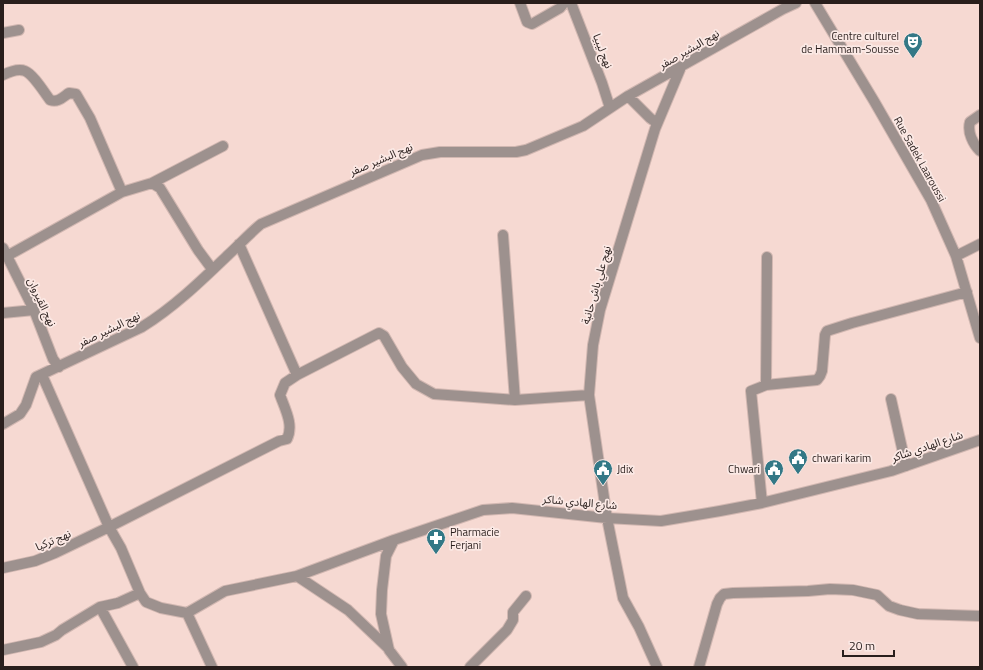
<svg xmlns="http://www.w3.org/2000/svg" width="983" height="670" viewBox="0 0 983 670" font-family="'Titillium Web','Noto Sans Arabic',sans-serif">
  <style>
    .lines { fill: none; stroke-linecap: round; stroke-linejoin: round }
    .minor-casing { stroke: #d1b7b1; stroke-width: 12 }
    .minor { stroke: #9d918e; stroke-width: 10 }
    .labels { text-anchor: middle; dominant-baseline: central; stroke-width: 3.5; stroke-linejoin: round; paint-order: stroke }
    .poi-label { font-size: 11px; fill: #291e1c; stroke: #fbe9e5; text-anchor: start }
    .street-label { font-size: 11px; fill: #291e1c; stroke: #fbe9e5 }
  </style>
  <rect width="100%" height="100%" fill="#f6d9d2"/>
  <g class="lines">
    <defs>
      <path id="minor" d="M520 3 527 22 532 24 560 8 564 3
        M571 3 602 83 610 108
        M815 3 874 101 931 200 956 256 980 338
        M3 33 19 30
        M3 75C9 72 18 68 25 71 33 74 44 92 50 100 58 103 63 97 69 93L76 94 90 118 122 192
        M628 96 650 118 657 123
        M980 115 970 122C967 132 973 144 980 151
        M152 183 223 146
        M503 235 515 400
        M239 244 297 375
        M3 248 34 310 53 359 59 367
        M7 256 122 192 152 183 160 188 198 250 212 269
        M956 256 980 244
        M3 313 34 310
        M42 375 109 527 121 548 140 593 146 602 161 608 187 613
        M766 385 767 257
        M891 399 906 466
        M3 424 20 414 26 405 36 377 142 327C173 308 201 281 227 256 239 245 249 234 261 224L422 155 440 152H516L526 150 583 126 628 96 783 9 796 3
        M762 503 751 391 766 385 817 380 820 376 822 371 825 335 827 331 852 323 967 292
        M394 540 386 556 382 590 381 614 389 650 402 667
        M3 568 35 561 55 553 109 527 279 441 287 439C294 425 285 409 280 395L285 383 297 375 379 333 384 336 402 367 416 384 434 394 515 400 589 395
        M297 576 348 610 389 649
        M100 607 133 667
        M187 613 225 591 297 576 394 540 483 510 512 508 607 518 661 521 720 511 762 503 891 471 980 440
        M187 613 212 667
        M3 650 41 642 56 635 62 630 100 607 118 603 140 593
        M470 667 507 630 513 620V612L526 596
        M657 667 639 627 623 598 607 518 589 395 593 345 600 310 655 129 681 67
        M699 667 717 604 720 598 724 594 733 593 808 591 830 589 853 590 877 595 889 606 900 610 918 614 980 616"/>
    </defs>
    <!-- minor casing -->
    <use href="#minor" class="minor-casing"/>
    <!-- minor -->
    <use href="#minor" class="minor"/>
  </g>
  <!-- icons -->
  <defs>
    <symbol id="theatre-pin" viewBox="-11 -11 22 30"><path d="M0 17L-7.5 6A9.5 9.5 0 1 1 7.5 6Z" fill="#337886" stroke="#fbe9e5"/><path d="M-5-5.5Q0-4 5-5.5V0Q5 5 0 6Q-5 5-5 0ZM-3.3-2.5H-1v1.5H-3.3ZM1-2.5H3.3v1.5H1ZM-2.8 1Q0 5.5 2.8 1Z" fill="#fff"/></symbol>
    <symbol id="civic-pin" viewBox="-11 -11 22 30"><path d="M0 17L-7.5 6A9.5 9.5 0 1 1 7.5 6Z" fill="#337886" stroke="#fbe9e5"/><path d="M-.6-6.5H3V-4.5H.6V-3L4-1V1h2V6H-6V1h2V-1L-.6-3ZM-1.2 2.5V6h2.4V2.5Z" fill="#fff"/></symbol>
    <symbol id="pharmacy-pin" viewBox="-11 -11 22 30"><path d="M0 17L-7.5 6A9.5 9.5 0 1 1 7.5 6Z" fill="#337886" stroke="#fbe9e5"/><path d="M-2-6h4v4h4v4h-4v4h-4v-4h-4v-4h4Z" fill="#fff"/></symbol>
  </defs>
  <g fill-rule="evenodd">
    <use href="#theatre-pin" x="902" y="31" width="22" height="30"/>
    <use href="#civic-pin" x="787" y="447" width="22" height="30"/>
    <use href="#civic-pin" x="592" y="458" width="22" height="30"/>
    <use href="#civic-pin" x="763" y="458" width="22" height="30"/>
    <use href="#pharmacy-pin" x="425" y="527" width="22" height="30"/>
  </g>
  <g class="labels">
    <!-- poi labels -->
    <g class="poi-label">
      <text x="899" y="36" text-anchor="end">Centre culturel<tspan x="899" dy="13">de Hammam-Sousse</tspan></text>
      <text x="812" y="458">chwari karim</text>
      <text x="617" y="469">Jdix</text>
      <text x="760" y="469" text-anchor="end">Chwari</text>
      <text x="450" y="532">Pharmacie<tspan x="450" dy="13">Ferjani</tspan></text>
    </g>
    <!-- street labels -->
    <g class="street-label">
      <text transform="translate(689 49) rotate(-30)">نهج البشير صفر</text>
      <text transform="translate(603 51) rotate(69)">نهج ليبيا</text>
      <text transform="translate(381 159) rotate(-23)">نهج البشير صفر</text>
      <text transform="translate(920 159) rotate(61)">Rue Sadek Laaroussi</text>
      <text transform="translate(596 285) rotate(-74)">نهج علي باش حانبة</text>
      <text transform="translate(42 302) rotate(65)">نهج القيروان</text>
      <text transform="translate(109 329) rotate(-26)">نهج البشير صفر</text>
      <text transform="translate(927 446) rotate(-19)">شارع الهادي شاكر</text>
      <text transform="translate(580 502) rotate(5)">شارع الهادي شاكر</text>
      <text transform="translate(53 540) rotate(-23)">نهج تركيا</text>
    </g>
  </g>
  <!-- border -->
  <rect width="983" height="670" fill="none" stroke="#291e1c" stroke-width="8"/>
  <!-- scale -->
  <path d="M843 650v6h51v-6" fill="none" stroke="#291e1c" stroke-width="2"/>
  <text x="849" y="650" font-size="12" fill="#291e1c" stroke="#fbe9e5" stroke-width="3" paint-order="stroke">20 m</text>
</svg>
